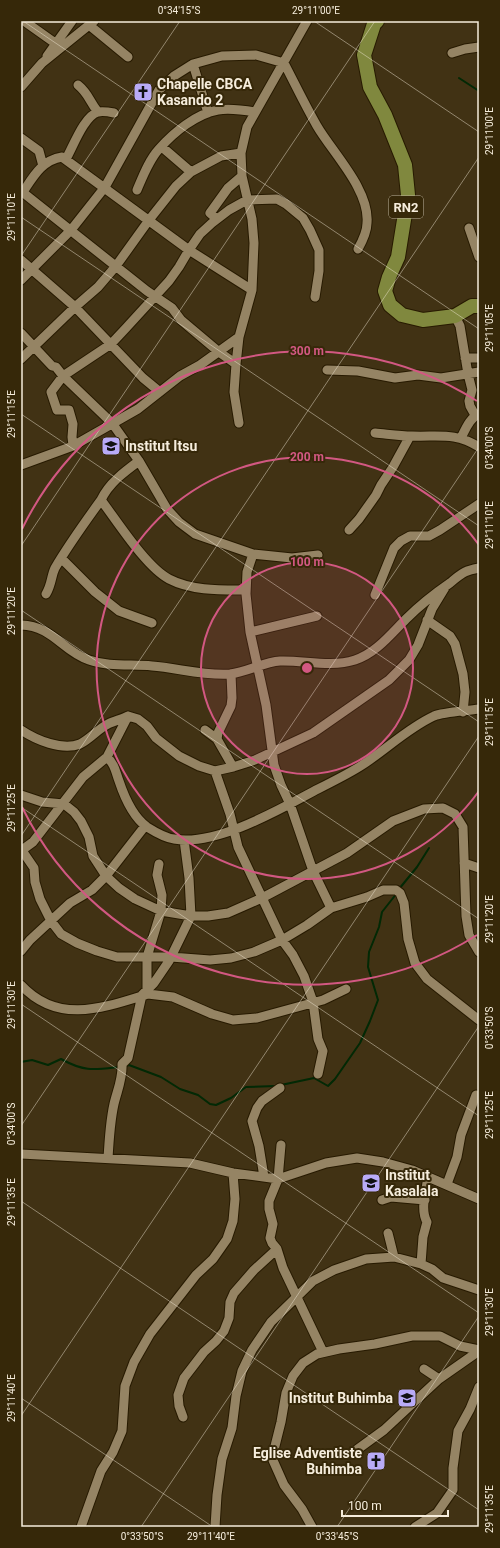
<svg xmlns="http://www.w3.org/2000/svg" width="500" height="1548" viewBox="0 0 500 1548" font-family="Roboto,sans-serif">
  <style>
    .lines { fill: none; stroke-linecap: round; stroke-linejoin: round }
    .stream { stroke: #022905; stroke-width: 2 }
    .minor-casing { stroke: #271a00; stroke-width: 11 }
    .highway-casing { stroke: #271a00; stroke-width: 16 }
    .minor { stroke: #958464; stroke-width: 9 }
    .highway { stroke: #80883e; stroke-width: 14 }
    .ticks { fill: none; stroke: #f6eddc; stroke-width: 1; stroke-opacity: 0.45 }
    .ring { fill: none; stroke: #d25882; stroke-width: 2 }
    .labels { text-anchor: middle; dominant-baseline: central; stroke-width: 4; stroke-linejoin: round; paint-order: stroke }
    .shield { fill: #362809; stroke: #bcb29d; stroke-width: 1 }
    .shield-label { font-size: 13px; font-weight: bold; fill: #f6eddc }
    .poi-label { font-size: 14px; font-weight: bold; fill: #f6eddc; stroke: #362809; text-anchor: start }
    .centre { fill: #d25882; stroke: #362809; stroke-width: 2 }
    .ring-label { font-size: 12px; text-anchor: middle; font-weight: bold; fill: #d25882; stroke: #362809; stroke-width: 4; stroke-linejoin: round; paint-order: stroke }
    .neatline { fill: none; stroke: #f6eddc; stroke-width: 1.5 }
    .ticks-label { font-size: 10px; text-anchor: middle; fill: #f6eddc }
  </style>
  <rect width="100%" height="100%" fill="#413214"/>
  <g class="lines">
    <!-- stream -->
    <path class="stream" d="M459 78 479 91
      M399 889 417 867 429 848
      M21 1062 32 1060 48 1065 61 1059C85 1072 93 1070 119 1067
      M126 1066 129 1065 161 1077 180 1089 198 1095 210 1104 216 1105 231 1098 246 1087 276 1086
      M281 1085 314 1078 328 1086 335 1079 360 1043 370 1021 378 1000 368 967 369 952 379 927 382 912 397 893"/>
    <defs>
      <path id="minor" d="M24 21 55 43
        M89 25 128 57
        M452 53 465 49 479 47
        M47 56 72 21
        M193 64 208 113
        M78 85C89 94 89 101 98 112
        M21 87 42 63 94 21
        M21 138 39 151 43 166
        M162 147 191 172
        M66 159C73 147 84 116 98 112 103 111 109 112 114 113
        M137 190C143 176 149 160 159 149 174 132 196 114 218 110 230 108 243 110 255 112
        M21 191 147 291 172 308 181 320 219 352 236 364
        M23 192C33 177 42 160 62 157L189 250 252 290
        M217 219 210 213 228 188 242 176
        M469 228 479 257
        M21 260 75 307 143 378 160 392
        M21 280 71 230 105 187 159 90 174 76 193 64 222 56 256 55 284 63C295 84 305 105 317 126 332 152 370 190 367 223 367 232 363 240 358 249
        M455 316 460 326 468 374 472 390 469 401 470 406 475 415
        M21 333 52 366 56 367 63 376 112 423 139 461 167 509 179 522 195 534 253 554 292 558 318 555
        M465 358H479
        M21 359 75 307 98 287 116 266 149 220 176 186 191 172 221 156 241 153
        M327 370 358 371 395 378 418 375 441 378 479 372
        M239 423 234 392 236 364 239 337 252 290 254 243 252 219 242 176 241 153 247 127 307 21
        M375 433C387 434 400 436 412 436 439 437 455 432 479 447
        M461 438C465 430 470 417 479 414
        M73 446 72 437 73 424 69 410H57L51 392 63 376 111 344 126 328 169 281 179 267 189 250 200 234 212 223 229 210 247 200 277 199 286 204 303 218 310 230 319 250V271L315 297
        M21 465 73 446 138 409 180 376 200 365 239 337
        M101 500C117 521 146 567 169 579 192 591 221 590 246 590
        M349 530 359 519 376 495 381 485 393 467 410 436
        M253 554 247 572 246 594 250 632 266 705 274 765 281 785 290 804 313 871 331 908
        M61 558 95 592 119 611 152 623
        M46 594C52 584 51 576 55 568 69 544 85 522 101 500 109 483 124 472 139 461
        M375 595 394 548 401 541 410 536H429L440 530 479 504
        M427 620 450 636 455 644 463 674 465 692 463 712
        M21 625C53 626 62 651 89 660 109 667 131 664 152 666 178 668 204 676 230 674 247 672 264 662 280 661 304 660 330 668 355 660 376 653 390 635 406 619 419 606 434 594 450 583 455 579 459 575 465 572 469 570 474 569 479 568
        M250 632 317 616
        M231 674 232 698 231 706 218 733 217 739 233 767
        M21 730C36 740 62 751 80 744 90 739 98 729 108 724 114 721 122 719 128 716L138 719 147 726 156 738 179 756 199 766 215 771 233 767 255 760 313 733 389 680 409 660 418 645 432 609 446 586
        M205 730 217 739
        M107 757C115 765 115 770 119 781 124 796 133 817 147 827 155 832 165 838 174 839 216 847 282 808 318 789 332 782 346 775 359 767 385 751 406 729 434 716 444 712 467 711 479 709
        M215 771 230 814 238 847 282 940 293 955 304 976 313 1002 318 1039 323 1051 318 1074
        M21 795 42 802 64 804 74 812 81 821 89 837 93 856 106 876 119 888 135 899 161 911 191 916H208L228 913 262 898 347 853 393 821 424 809 443 808 455 814 463 827 466 916 469 935 479 952
        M21 849 34 868 35 882 40 899 51 921 61 934 77 943 97 951 117 957H171L210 960 231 958 254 952 282 940 307 925 331 908 367 897 383 890H396L400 893 404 903 408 939 415 963 427 979 479 1020
        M22 850 33 842 83 777 107 757 128 716
        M464 863 479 868
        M21 951 30 940 70 903 92 890 106 876 145 826
        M21 985C58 1025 103 1008 148 994L173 997 212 1014 233 1020 257 1018 323 1000 346 989
        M147 989V957L161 911 162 895 157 875 159 864
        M281 1145 278 1179 269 1201V1209L273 1224 270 1238 272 1243 277 1249 283 1268 323 1352
        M21 1154 190 1163 233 1173 278 1179 326 1163 357 1158 383 1162 412 1170 479 1199
        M108 1159C109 1140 110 1122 114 1104 117 1091 123 1078 122 1064L128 1058 142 995 154 983 169 961 191 916 189 878 184 840
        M264 1177 259 1146 252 1121 257 1108 262 1101 280 1088
        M447 1184 457 1157 461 1135 476 1095
        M382 1200 391 1197 425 1200
        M388 1233 394 1257
        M421 1264 423 1237 427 1222C420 1210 426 1191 428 1177
        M424 1369 439 1379
        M183 1417 179 1406 178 1395 184 1378 204 1352 216 1341 224 1331 229 1318 230 1302 234 1293 254 1270 277 1249
        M351 1454 384 1430 439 1379 479 1351
        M81 1527 101 1471 113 1452 122 1431 125 1386 134 1362 150 1334 196 1275 213 1259 227 1239 233 1221 235 1199 233 1173
        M215 1527 217 1495 222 1459 232 1428 236 1396 242 1371 252 1350 271 1322 313 1281 334 1270 366 1259 394 1257 421 1264 432 1269 443 1278 479 1290
        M312 1527 302 1509 284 1485 272 1458 281 1422 286 1393 293 1376 303 1363 317 1354 339 1349 375 1344 412 1336H440L460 1346 479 1350
        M415 1527 437 1513 453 1490V1468L458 1431 470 1409 479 1387"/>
      <path id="highway" d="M377 21 374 24 364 55 370 87 385 115 405 165 408 195 398 257 389 277 385 291 390 305 402 315 423 320 455 316 472 306H479"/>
    </defs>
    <!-- minor casing -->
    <use href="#minor" class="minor-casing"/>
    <!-- highway casing -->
    <use href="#highway" class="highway-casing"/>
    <!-- minor -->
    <use href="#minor" class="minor"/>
    <!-- highway -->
    <use href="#highway" class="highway"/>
  </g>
  <!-- ticks -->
  <path class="ticks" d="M23 21 479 329M314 21 479 132M21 217 479 526M21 256 180 21M21 414 479 722M21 546 375 21M21 610 479 919M21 807 479 1116M21 836 479 157M21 1004 479 1313M21 1126 479 447M21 1201 479 1510M21 1398 213 1527M21 1416 479 736M141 1527 479 1026M337 1527 479 1316"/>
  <!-- distance rings -->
  <circle cx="307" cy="668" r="106" fill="#d25882" fill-opacity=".12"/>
  <g class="ring">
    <circle cx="307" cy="668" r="106"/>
    <path d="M479 791A211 211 0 1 1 479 545"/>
    <path d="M477 935A317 317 0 0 1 22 807M22 529A317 317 0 0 1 477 401"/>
  </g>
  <!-- icons -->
  <defs>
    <symbol id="church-square" viewBox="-11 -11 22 22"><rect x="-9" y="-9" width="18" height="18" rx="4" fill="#b9abf7" stroke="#362809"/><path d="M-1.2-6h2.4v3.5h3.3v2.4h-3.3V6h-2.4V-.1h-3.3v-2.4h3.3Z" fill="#111"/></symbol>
    <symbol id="school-square" viewBox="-11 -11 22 22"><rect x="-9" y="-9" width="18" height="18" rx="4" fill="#b9abf7" stroke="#362809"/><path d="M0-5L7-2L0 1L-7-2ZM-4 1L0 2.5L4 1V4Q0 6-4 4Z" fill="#111"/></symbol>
  </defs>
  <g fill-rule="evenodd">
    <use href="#church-square" x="132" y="81" width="22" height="22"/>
    <use href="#school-square" x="100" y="435" width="22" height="22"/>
    <use href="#school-square" x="360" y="1172" width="22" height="22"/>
    <use href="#school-square" x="396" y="1387" width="22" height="22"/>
    <use href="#church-square" x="365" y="1450" width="22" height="22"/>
  </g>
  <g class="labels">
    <!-- shield labels -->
    <rect class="shield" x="389" y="196" width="34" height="22" rx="3"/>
    <g class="shield-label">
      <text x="406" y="207">RN2</text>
    </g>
    <!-- poi labels -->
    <g class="poi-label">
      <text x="157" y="84">Chapelle CBCA<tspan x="157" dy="16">Kasando 2</tspan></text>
      <text x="125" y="446">Institut Itsu</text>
      <text x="385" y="1175">Institut<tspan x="385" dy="16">Kasalala</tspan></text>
      <text x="393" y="1398" text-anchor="end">Institut Buhimba</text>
      <text x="362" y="1453" text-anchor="end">Eglise Adventiste<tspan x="362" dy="16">Buhimba</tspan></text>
    </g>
  </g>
  <circle cx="307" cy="668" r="6" class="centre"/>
  <g class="ring-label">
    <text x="307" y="355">300 m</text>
    <text x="307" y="461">200 m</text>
    <text x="307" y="566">100 m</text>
  </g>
  <!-- border -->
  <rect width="500" height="1548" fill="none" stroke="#362809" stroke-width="44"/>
  <!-- scale -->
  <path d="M342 1510v6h106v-6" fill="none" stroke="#f6eddc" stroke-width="2"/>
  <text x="348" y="1510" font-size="12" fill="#f6eddc" stroke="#362809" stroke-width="3" paint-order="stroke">100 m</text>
  <rect x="22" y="22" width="456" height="1504" class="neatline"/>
  <g class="ticks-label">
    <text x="179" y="14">0°34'15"S</text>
    <text x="316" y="14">29°11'00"E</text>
    <text transform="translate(489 131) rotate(-90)" y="4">29°11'00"E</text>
    <text transform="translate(11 217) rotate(-90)" y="4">29°11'10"E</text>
    <text transform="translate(489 328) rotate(-90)" y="4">29°11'05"E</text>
    <text transform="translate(11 414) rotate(-90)" y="4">29°11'15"E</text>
    <text transform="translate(489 448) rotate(-90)" y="4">0°34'00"S</text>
    <text transform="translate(489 525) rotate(-90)" y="4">29°11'10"E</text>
    <text transform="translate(11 611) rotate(-90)" y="4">29°11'20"E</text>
    <text transform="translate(489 722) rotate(-90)" y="4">29°11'15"E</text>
    <text transform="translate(11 808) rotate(-90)" y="4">29°11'25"E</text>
    <text transform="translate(489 919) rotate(-90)" y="4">29°11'20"E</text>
    <text transform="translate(11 1005) rotate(-90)" y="4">29°11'30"E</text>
    <text transform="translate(489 1028) rotate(-90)" y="4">0°33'50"S</text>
    <text transform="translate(489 1115) rotate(-90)" y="4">29°11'25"E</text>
    <text transform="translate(11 1124) rotate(-90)" y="4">0°34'00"S</text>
    <text transform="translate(11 1202) rotate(-90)" y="4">29°11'35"E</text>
    <text transform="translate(489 1312) rotate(-90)" y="4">29°11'30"E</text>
    <text transform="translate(11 1398) rotate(-90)" y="4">29°11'40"E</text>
    <text transform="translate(489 1509) rotate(-90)" y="4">29°11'35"E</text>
    <text x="142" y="1540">0°33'50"S</text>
    <text x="211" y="1540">29°11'40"E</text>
    <text x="337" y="1540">0°33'45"S</text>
  </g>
</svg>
